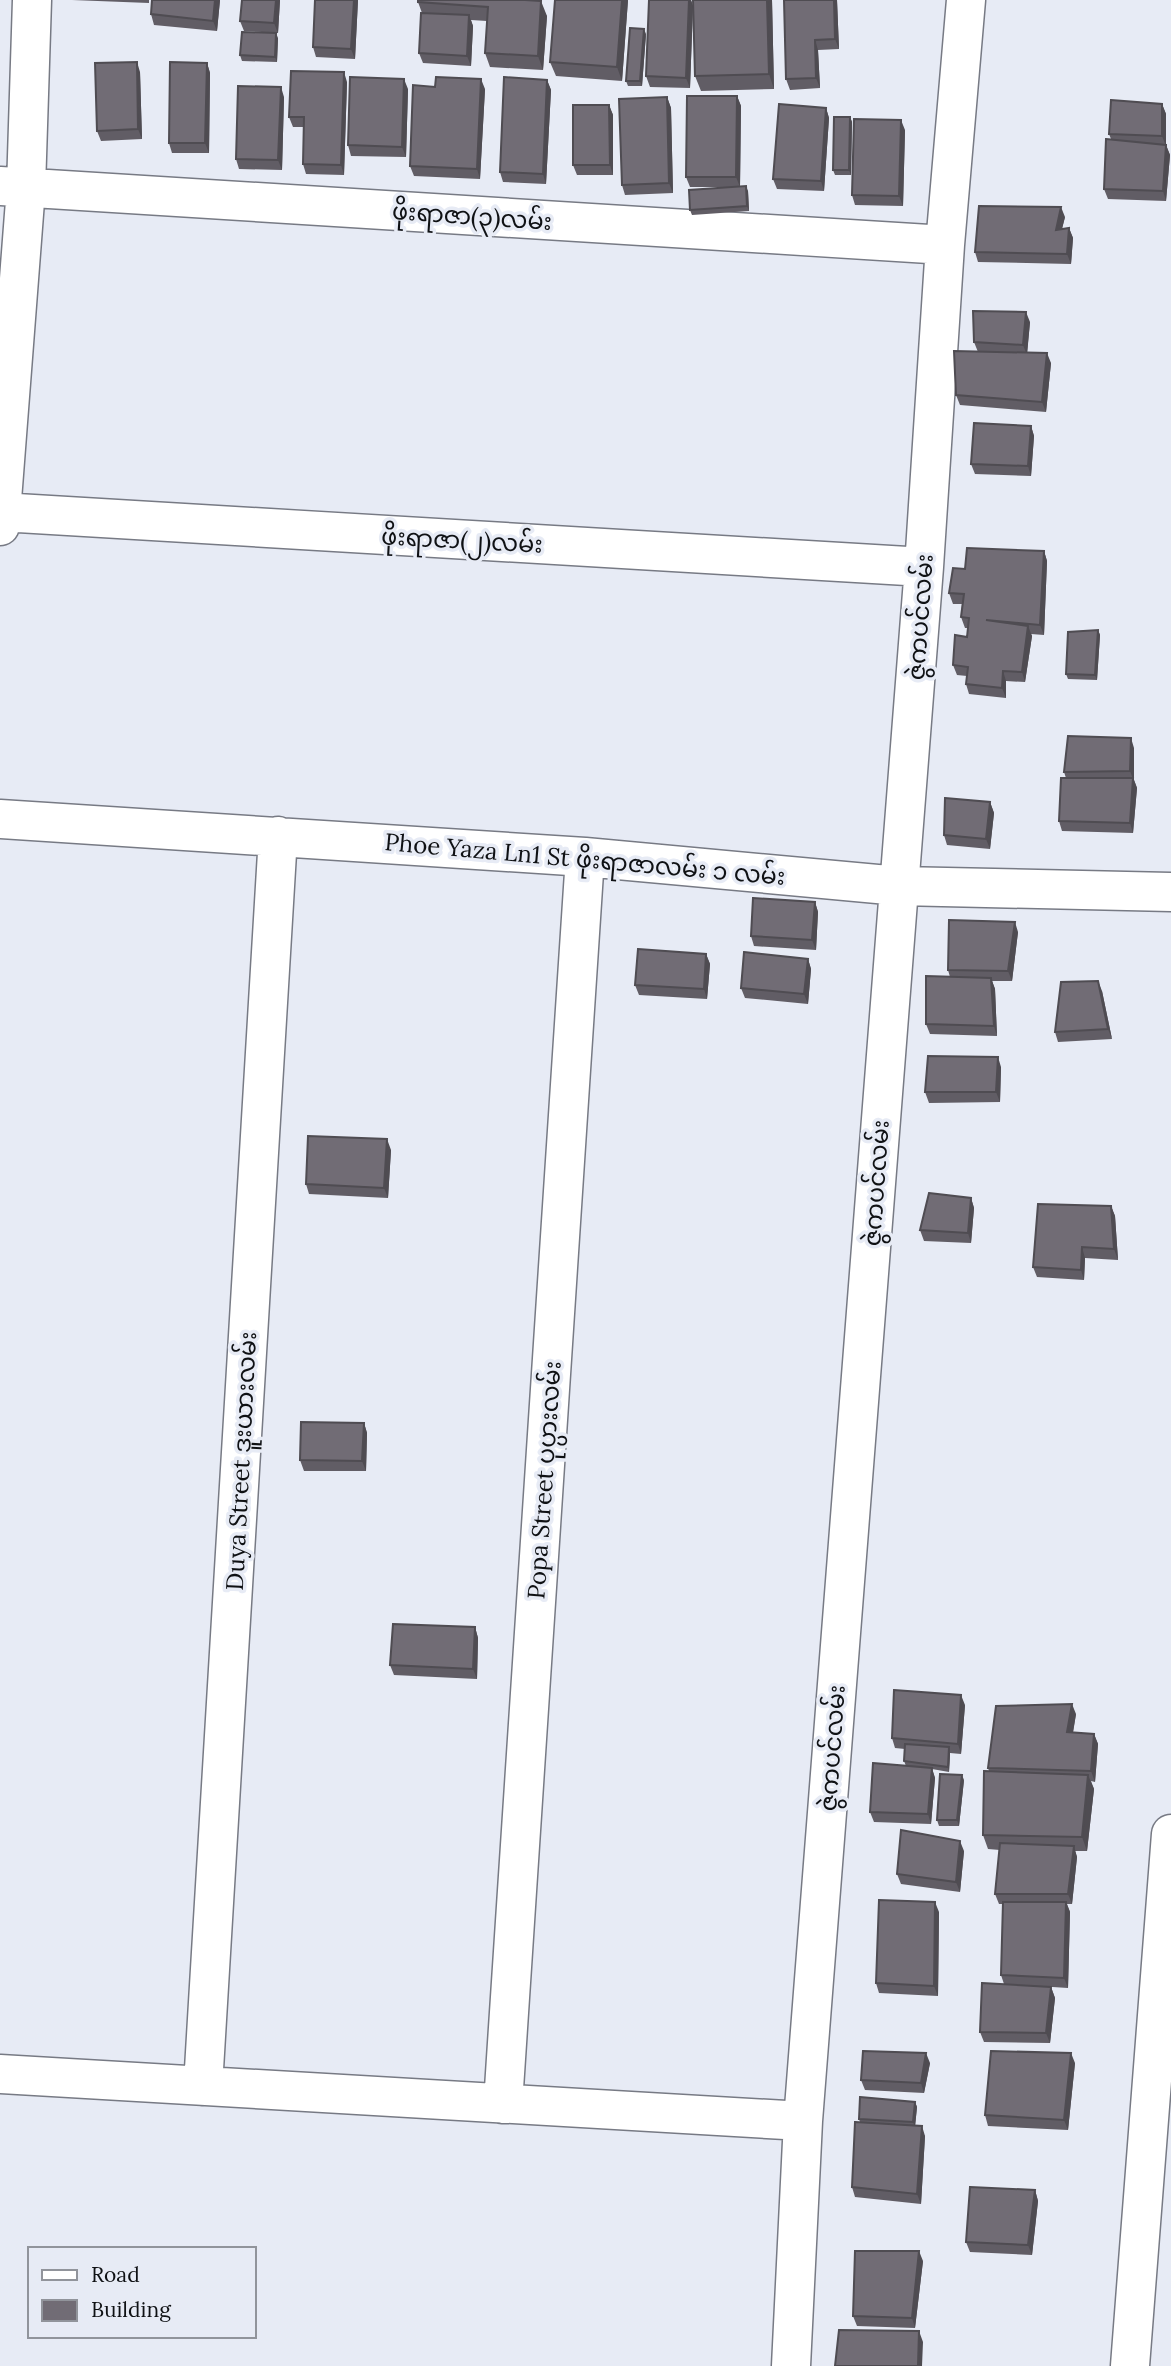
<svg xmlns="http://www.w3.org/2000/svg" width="1171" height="2366" viewBox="0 0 1171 2366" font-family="Lora,'Noto Sans Myanmar',serif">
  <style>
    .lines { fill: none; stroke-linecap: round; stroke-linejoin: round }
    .minor-casing { stroke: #777a84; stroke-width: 41 }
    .tertiary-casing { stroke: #777a84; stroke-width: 41 }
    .minor { stroke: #fff; stroke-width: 38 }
    .tertiary { stroke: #fff; stroke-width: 38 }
    .wall { fill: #615d65 }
    .shaded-wall { fill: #4f4c52 }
    .building { fill: #716c75; stroke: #4f4c52; stroke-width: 2 }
    .labels { text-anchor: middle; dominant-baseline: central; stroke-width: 7; stroke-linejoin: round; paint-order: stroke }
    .street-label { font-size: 24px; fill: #0f1114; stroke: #e7ebf5 }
  </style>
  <rect width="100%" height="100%" fill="#e7ebf5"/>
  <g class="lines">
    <defs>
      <path id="minor" d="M0 186 945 245
        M0 512 924 567
        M0 526 26 188 32 0
        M0 819 585 857 899 886 1171 892
        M0 2074 803 2121
        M203 2086 278 836
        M503 2104 585 857
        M791 2366 803 2121 924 567 945 245 966 0"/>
      <path id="tertiary" d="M1130 2366 1171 1834"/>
    </defs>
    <!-- minor casing -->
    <use href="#minor" class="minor-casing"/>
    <!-- tertiary casing -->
    <use href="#tertiary" class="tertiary-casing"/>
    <!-- minor -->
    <use href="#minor" class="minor"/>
    <!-- tertiary -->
    <use href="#tertiary" class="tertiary"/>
  </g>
  <!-- wall -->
  <path class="wall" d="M72 0H149V3Z
    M220 0 217 31 154 25 151 14Z
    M242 0H280L278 33 244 31 240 21Z
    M315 0H358L355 59 316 57 313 47Z
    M527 0 547 16 543 70 490 67 485 53 487 21 471 20 473 26 471 66 423 63 419 53 422 13 418 2Z
    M628 0 622 81 556 76 550 62Z
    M649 0H691L693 6 690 88 650 87 646 76Z
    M693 0H772L774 89 701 91 695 76Z
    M837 0 839 49 818 50 820 88 790 90 786 79Z
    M646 34 642 86H628L626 81Z
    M278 38 277 62 242 61 240 55Z
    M207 63 210 73 209 153H172L169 143Z
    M140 72 142 139 101 141 97 131Z
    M547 80 551 90 546 184 503 182 500 172Z
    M347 82 344 175 306 174 303 164 304 127H293L289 117Z
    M408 89 406 157 351 156 348 145Z
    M485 89 480 179 414 176 410 166Z
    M737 96 741 106 740 186 748 191 749 211 692 215 690 210 724 187H690L686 177Z
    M284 97 282 170 239 169 236 159Z
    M667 97 671 108 673 193 625 195 622 185Z
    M1162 104 1166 114V145L1170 155 1166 201 1108 199 1104 189 1111 139 1109 134Z
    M609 105 613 115V175H577L573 165Z
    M826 108 829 118 824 191 777 189 773 179Z
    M850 117 852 122 851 175H835L833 170Z
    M905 130 903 206 855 205 852 195Z
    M1065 217 1062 229 1069 228 1073 238 1071 264 978 262 975 252Z
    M1030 322 1027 353 1051 363 1046 412 960 405 956 395 978 352 974 342Z
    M1031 426 1034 436 1031 476 975 474 971 464Z
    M1044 551 1047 561 1044 635 1031 634 1032 636 1025 682 1006 681V698L969 694 966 684 967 676 957 675 953 665 967 637 968 628H965L961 617 962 604H953L949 593 965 569Z
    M1098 630 1100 635 1097 680 1068 679 1066 674Z
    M1134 748V780L1137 788 1133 833 1062 831 1059 821 1066 778 1064 772Z
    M990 802 994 813 990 849 947 845 944 835Z
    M815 902 818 912 816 950 754 946 751 936Z
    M1018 932 1012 981H992L995 989 997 1036 930 1034 926 1024 950 977 948 970Z
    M706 954 710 964 707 999 639 995 635 985Z
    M808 959 811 969 808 1004 745 998 741 988Z
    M1102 991 1112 1039 1058 1042 1055 1032Z
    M1001 1067 1000 1102 929 1103 925 1092Z
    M391 1150 388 1198 309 1194 306 1184Z
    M971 1198 974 1208 971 1243 924 1241 920 1230Z
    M1111 1206 1115 1216 1118 1260 1085 1258 1084 1280 1037 1277 1033 1267Z
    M364 1423 367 1433 366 1471H304L300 1460Z
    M475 1627 478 1638 477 1679 394 1675 390 1665Z
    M965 1705 961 1754 950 1753 949 1772 932 1769 935 1778 931 1824 874 1822 870 1812 906 1766 904 1761 905 1749 895 1748 892 1738Z
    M1076 1714 1073 1733 1094 1734 1098 1744 1095 1782 1091 1781 1094 1789 1087 1851H1075L1077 1857 1072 1904H1067L1070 1912 1068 1988 1037 1986 1051 1987 1055 1998 1050 2043 984 2042 980 2032 1004 1984 1001 1975 1003 1904H999L995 1894 1000 1850 988 1849 983 1835 989 1771 988 1768Z
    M964 1780 959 1826H939L937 1820Z
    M964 1851 960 1892 901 1884 897 1874Z
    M939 1912 938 1996 879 1993 876 1983Z
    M930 2063 924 2093 865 2090 861 2080Z
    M1075 2063 1068 2130 988 2126 985 2115Z
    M915 2102 917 2107 915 2126 925 2136 921 2204 855 2197 852 2187 860 2122 859 2119Z
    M1035 2190 1038 2201 1032 2255 970 2252 966 2242Z
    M923 2261 915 2328 857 2326 853 2316Z"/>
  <!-- shaded-wall -->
  <path class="shaded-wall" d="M215 0H220L217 31 213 21Z
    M276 0H280L278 33 274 23Z
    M354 0H358L355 59 351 49Z
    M622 0H628L622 81 617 67Z
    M689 0H691L693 6 690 88 686 78Z
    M767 0H772L774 89 769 74Z
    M834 0H837L839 49 835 39Z
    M541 1 547 16 543 70 538 56Z
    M469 15 473 26 471 66 467 56Z
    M644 29 646 34 642 86 640 81Z
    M276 33 278 38 277 62 275 57Z
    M815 40 818 50 820 88 816 78Z
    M137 62 140 72 142 139 138 129Z
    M207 63 210 73 209 153 205 143Z
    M344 72 347 82 344 175 341 165Z
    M404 79 408 89 406 157 402 147Z
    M481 79 485 89 480 179 477 169Z
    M547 80 551 90 546 184 543 174Z
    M281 87 284 97 282 170 278 160Z
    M737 96 741 106 740 187 736 177Z
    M667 97 671 108 673 193 669 183Z
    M1162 104 1166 114V146L1162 136Z
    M609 105 613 115V175L610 165Z
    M826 108 829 118 824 191 821 181Z
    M850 117 852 122 851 175 849 170Z
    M901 120 905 130 903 206 899 196Z
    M1166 145 1170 155 1166 201 1163 191Z
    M746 186 748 191 749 211 747 206Z
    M1061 207 1065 217 1059 240 1056 230Z
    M1069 228 1073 238 1071 264 1067 254Z
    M1026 312 1030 322 1027 355 1023 345Z
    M1047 353 1051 363 1046 412 1042 402Z
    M1031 426 1034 436 1031 476 1028 466Z
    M1044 551 1047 561 1044 635 1040 625Z
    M1028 626 1032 636 1025 682 1022 672Z
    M1098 630 1100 635 1097 680 1095 675Z
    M1003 671 1006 681V698L1002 688Z
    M1131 738 1134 748V780L1137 788 1133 833 1130 823 1133 779 1130 771Z
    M990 802 994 813 990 849 986 839Z
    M815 902 818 912 816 950 812 940Z
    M1015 922 1018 932 1012 981 1008 971Z
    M706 954 710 964 707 999 704 989Z
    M808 959 811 969 808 1004 804 994Z
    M991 978 995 989 997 1036 994 1026Z
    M1098 981 1102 991 1112 1039 1108 1029Z
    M998 1057 1001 1067 1000 1102 996 1092Z
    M387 1139 391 1150 388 1198 384 1188Z
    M971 1198 974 1208 971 1243 968 1233Z
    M1111 1206 1115 1216 1118 1260 1114 1249Z
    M1082 1247 1085 1258 1084 1280 1081 1270Z
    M364 1423 367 1433 366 1471 362 1461Z
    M475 1627 478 1638 477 1679 473 1669Z
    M961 1695 965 1705 961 1754 958 1744Z
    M1072 1704 1076 1714 1071 1743 1067 1732Z
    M1094 1734 1098 1744 1095 1782 1091 1771Z
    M949 1747 950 1753 949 1772 948 1767Z
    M932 1768 935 1778 931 1824 928 1814Z
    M962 1775 964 1780 959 1826 957 1820Z
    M1088 1775 1094 1789 1087 1851 1082 1837Z
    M960 1841 964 1851 960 1892 956 1882Z
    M1074 1846 1077 1857 1072 1904 1068 1894Z
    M935 1902 939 1912 938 1996 934 1986Z
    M1066 1902 1070 1912 1068 1988 1064 1978Z
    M1051 1987 1055 1998 1050 2043 1046 2033Z
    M926 2053 930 2063 924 2093 921 2083Z
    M1071 2053 1075 2063 1068 2130 1064 2120Z
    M915 2102 917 2107 915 2127 913 2122Z
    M922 2126 925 2136 921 2204 917 2194Z
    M1035 2190 1038 2201 1032 2255 1028 2245Z
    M919 2251 923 2261 915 2328 912 2318Z
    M919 2331 923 2342 922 2366H918Z"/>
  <!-- building -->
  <path class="building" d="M152 0H215L213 21 151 14Z
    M242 0H276L274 23 240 21Z
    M315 0H354L351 49 313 47Z
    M418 0H525L541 1 538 56 485 53 488 7 418 2Z
    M555 0H622L617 67 550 62Z
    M649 0H689L686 78 646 76Z
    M693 0H767L769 74 695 76Z
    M784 0H834L835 39 815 40 816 78 786 79Z
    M421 13 469 15 467 56 419 53Z
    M630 28 644 29 640 81H626Z
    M242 32 276 33 275 57 240 55Z
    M137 62 138 129 97 131 95 63Z
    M170 62 207 63 205 143H169Z
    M291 71 344 72 341 165 303 164 304 117H289Z
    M350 77 404 79 402 147 348 145Z
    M436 77 481 79 477 169 410 166 413 85 435 87Z
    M504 77 547 80 543 174 500 172Z
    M238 86 281 87 278 160 236 159Z
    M687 96H737L736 177H686Z
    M667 97 669 183 622 185 619 99Z
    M1111 100 1162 104V136L1109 134Z
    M779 104 826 108 821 181 773 179Z
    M573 105H609L610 165H573Z
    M834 117H850L849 170H833Z
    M854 119 901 120 899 196 852 195Z
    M1106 139 1166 145 1163 191 1104 189Z
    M746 186 747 206 690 210 689 190Z
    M979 206 1061 207 1056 230 1069 228 1067 254 975 252Z
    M973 311 1026 312 1023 345 974 342Z
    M954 351 1047 353 1042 402 956 395Z
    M974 423 1031 426 1028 466 971 464Z
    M967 548 1044 551 1040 625 986 620 1028 626 1022 672 1003 671 1002 688 966 684 968 667 953 665 955 635 967 637 969 618 961 617 964 594 949 593 953 568 965 569Z
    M1098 630 1095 675 1066 674 1068 632Z
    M1068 736 1131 738 1130 771 1064 772Z
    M1061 778H1133L1130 823 1059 821Z
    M945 798 990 802 986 839 944 835Z
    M753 898 815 902 812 940 751 936Z
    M949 920 1015 922 1008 971 948 970Z
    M638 949 706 954 704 989 635 985Z
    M744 952 808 959 804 994 741 988Z
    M926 976 991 978 994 1026 926 1024Z
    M1098 981 1108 1029 1055 1032 1061 982Z
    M928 1056 998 1057 996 1092H925Z
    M308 1136 387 1139 384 1188 306 1184Z
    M929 1193 971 1198 968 1233 920 1230Z
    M1038 1204 1111 1206 1114 1249 1082 1247 1081 1270 1033 1267Z
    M301 1422 364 1423 362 1461 300 1460Z
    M393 1624 475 1627 473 1669 390 1665Z
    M894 1690 961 1695 958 1744 892 1738Z
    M1072 1704 1067 1732 1094 1734 1091 1771 988 1768 996 1706Z
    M905 1744 949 1747 948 1767 904 1761Z
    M873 1763 932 1768 928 1814 870 1812Z
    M984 1771 1088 1775 1082 1837 983 1835Z
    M940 1774 962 1775 957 1820H937Z
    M901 1830 960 1841 956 1882 897 1874Z
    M1000 1843 1074 1846 1068 1894H995Z
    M879 1900 935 1902 934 1986 876 1983Z
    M1003 1902H1066L1064 1978 1001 1975Z
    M982 1983 1051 1987 1046 2033 980 2032Z
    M863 2051 926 2053 921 2083 861 2080Z
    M991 2051 1071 2053 1064 2120 985 2115Z
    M860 2097 915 2102 913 2122 859 2119Z
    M855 2122 922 2126 917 2194 852 2187Z
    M970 2187 1035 2190 1028 2245 966 2242Z
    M855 2251H919L912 2318 853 2316Z
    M839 2330 919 2331 918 2366H835Z"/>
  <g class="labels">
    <!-- street labels -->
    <g class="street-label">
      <text transform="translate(472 216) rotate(4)">ဖိုးရာဇာ(၃)လမ်း</text>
      <text transform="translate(462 540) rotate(3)">ဖိုးရာဇာ(၂)လမ်း</text>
      <text transform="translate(920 617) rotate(-86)">ဇွဲကပင်လမ်း</text>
      <text transform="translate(585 859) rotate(5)">Phoe Yaza Ln1 St ဖိုးရာဇာလမ်း ၁ လမ်း</text>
      <text transform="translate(876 1183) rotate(-86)">ဇွဲကပင်လမ်း</text>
      <text transform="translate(241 1461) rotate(-87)">Duya Street ဒူးယားလမ်း</text>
      <text transform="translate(544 1480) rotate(-86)">Popa Street ပုပ္ပားလမ်း</text>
      <text transform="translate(832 1748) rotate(-86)">ဇွဲကပင်လမ်း</text>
    </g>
  </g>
  <!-- legend -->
  <rect x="28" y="2247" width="228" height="91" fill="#e7ebf5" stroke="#91949b" stroke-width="2"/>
  <rect x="42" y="2270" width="35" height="10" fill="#ffffff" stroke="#91949b" stroke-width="2"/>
  <text x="91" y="2282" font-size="21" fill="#0f1114">Road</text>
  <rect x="42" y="2300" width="35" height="21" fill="#716c75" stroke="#91949b" stroke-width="2"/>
  <text x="91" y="2317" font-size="21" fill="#0f1114">Building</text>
</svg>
